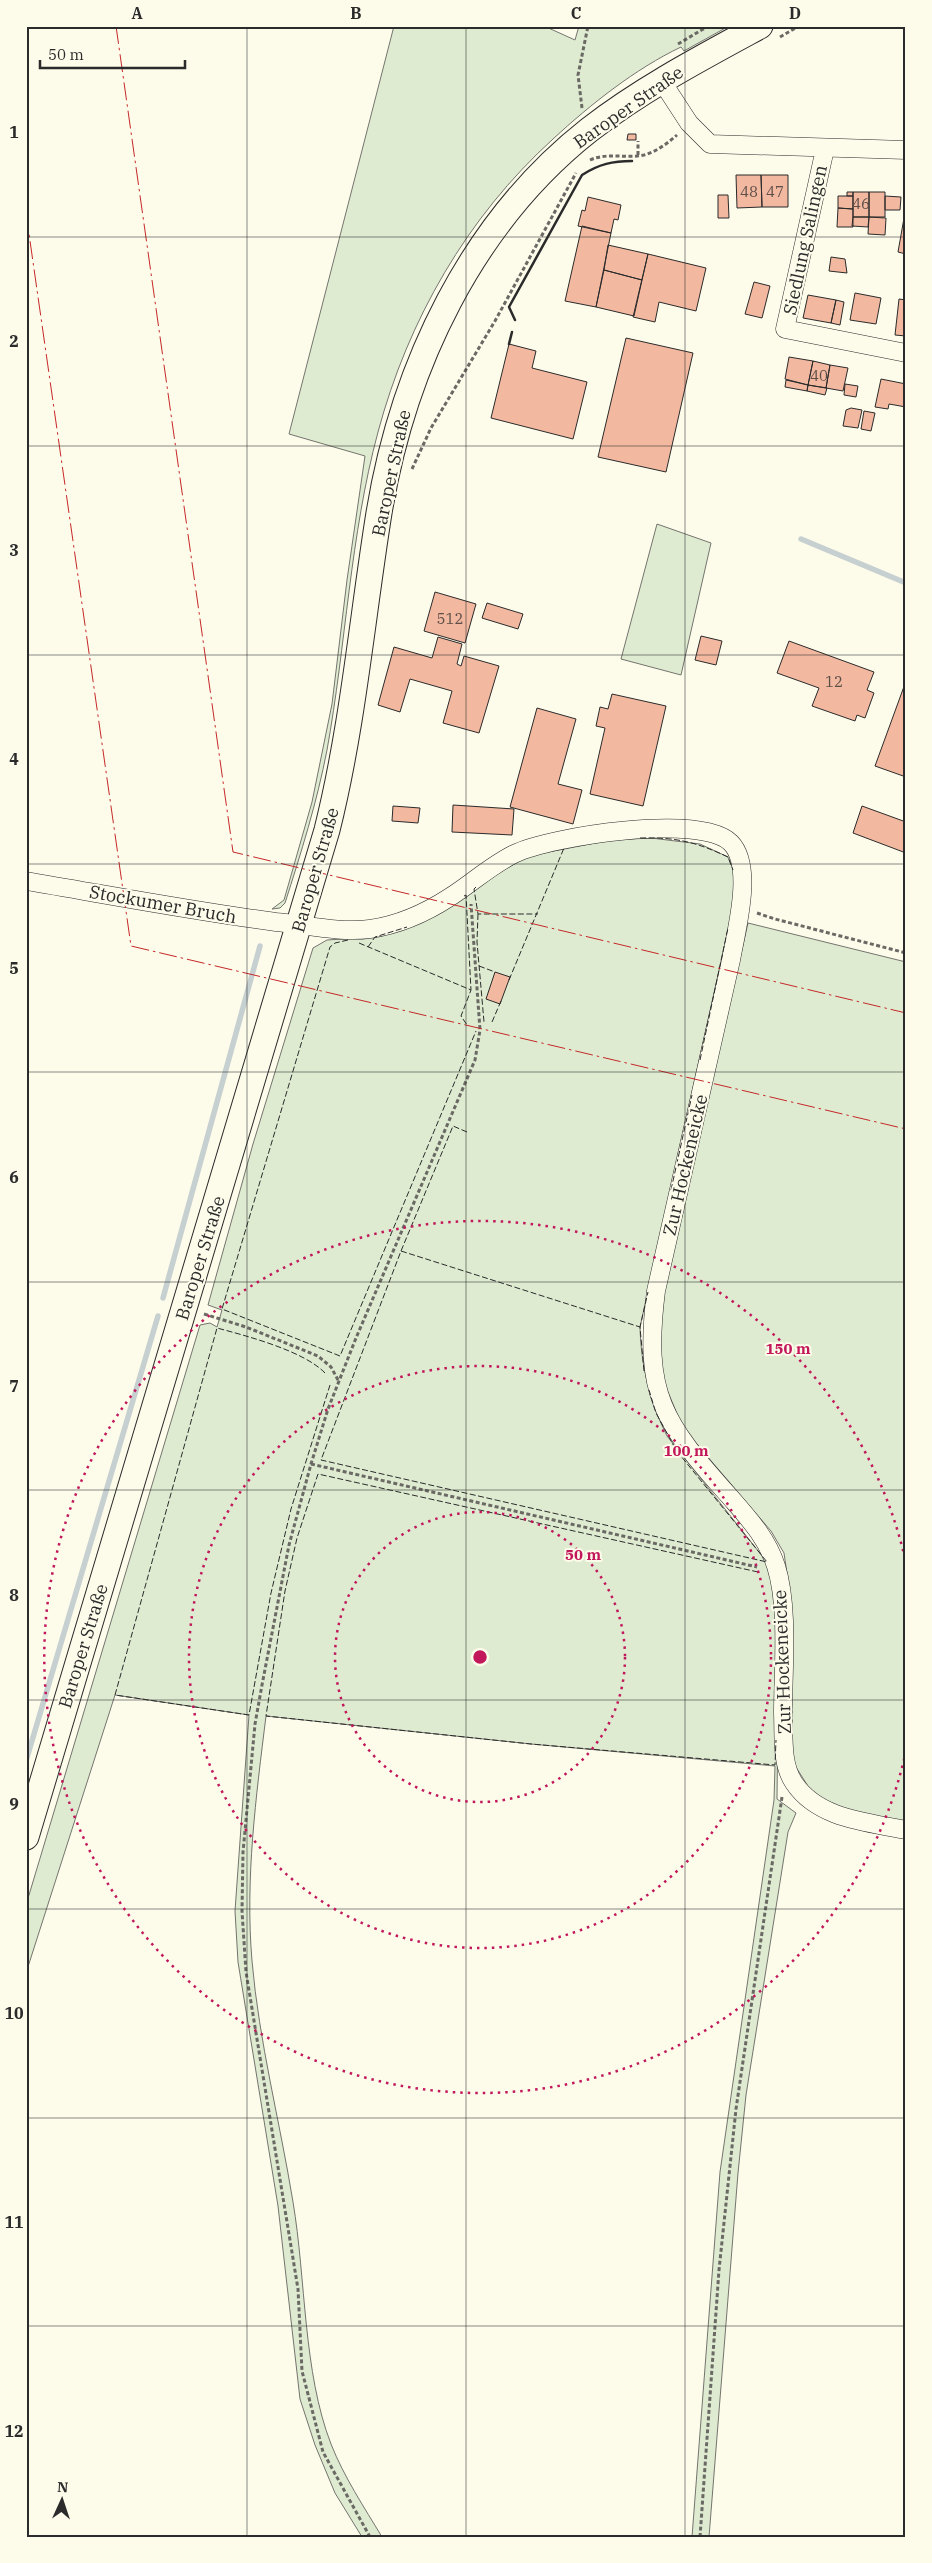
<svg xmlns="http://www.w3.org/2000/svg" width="932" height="2563" viewBox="0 0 932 2563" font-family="'IBM Plex Serif',serif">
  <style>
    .green { fill: #deebd1; stroke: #74746e }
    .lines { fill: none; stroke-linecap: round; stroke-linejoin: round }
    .stream { stroke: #c7d0d0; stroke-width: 5.5 }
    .building { fill: #f2b8a0; stroke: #2b2b2b }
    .street-casing { stroke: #2b2b2b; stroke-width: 19 }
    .secondary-casing { stroke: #2b2b2b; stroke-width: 27 }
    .path { stroke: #6a6964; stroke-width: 3; stroke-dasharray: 4 2.5; stroke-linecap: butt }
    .street { stroke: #fdfbea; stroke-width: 18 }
    .secondary { stroke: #fdfbea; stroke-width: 25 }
    .fence { stroke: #2b2b2b; stroke-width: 1; stroke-dasharray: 6 2.5; stroke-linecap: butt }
    .wall { stroke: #2b2b2b; stroke-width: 2.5 }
    .power { stroke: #c62828; stroke-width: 1; stroke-dasharray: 18 4 2.5 4; stroke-linecap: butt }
    .grid { fill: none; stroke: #2b2b2b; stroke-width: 1; stroke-opacity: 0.55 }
    .ring { fill: none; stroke: #c2185b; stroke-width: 2.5; stroke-dasharray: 2.5 5 }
    .labels { text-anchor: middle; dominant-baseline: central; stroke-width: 4; stroke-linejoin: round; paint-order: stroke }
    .number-label { font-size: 15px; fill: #5d4e48 }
    .street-label { font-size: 18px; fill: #2b2b2b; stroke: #fdfbea }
    .centre { fill: #c2185b; stroke: #fdfbea; stroke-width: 2.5 }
    .ring-label { font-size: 15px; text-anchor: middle; font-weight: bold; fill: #c2185b; stroke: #fdfbea; stroke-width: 4; stroke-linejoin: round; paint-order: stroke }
    .neatline { fill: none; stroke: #2b2b2b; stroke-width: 2 }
    .grid-label { font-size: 16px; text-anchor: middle; font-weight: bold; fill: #2b2b2b }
  </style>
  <rect width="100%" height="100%" fill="#fdfbea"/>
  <!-- green -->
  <path class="green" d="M394 26H544L575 40 579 26H729L684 51 681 47C635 69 591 104 553 139 467 217 408 320 378 432 350 536 346 645 327 750 317 802 301 853 285 903L280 908 272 909 284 900 312 802 332 704 347 580 365 456 289 434Z
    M657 524 711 543 681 675 621 659Z
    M651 838 700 844 728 857 737 878 733 907 640 1327C641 1366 650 1402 667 1436L767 1562 779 1615 777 1799 796 1813 788 1832 746 2095 738 2173 709 2537H692L720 2172 774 1800 775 1766 531 1744 266 1716C256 1797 245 1879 252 1961 259 2042 280 2122 293 2202 306 2279 303 2372 331 2444 344 2477 364 2507 382 2537H362L335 2493 315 2445 300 2399 278 2206 238 1962 235 1911 249 1715 115 1695 26 1973V1905L200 1325 210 1323 217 1327 222 1310 208 1305 253 1144 313 948 327 940 375 937 401 930 528 856 611 840Z
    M748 923 906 962V1826L833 1807 811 1791 794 1764 790 1732 789 1587 784 1553 771 1531 683 1428 660 1373V1309Z"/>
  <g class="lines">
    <!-- stream -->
    <path class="stream" d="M801 539 906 583
      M163 1298 260 946
      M26 1761 158 1316"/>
  </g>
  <!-- building -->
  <path class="building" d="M628 134H636V140H627Z
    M736 175H761L762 207 737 208Z
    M761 175H788V207H762Z
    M847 192H853V196H847Z
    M853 192H869V217H853Z
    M869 192H885V217H869Z
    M718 195H728L729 218H718Z
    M838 196H853V209L838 208Z
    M885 196 901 197 900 210H885Z
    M588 197 621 205 618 220 614 219 611 233 578 226 582 210 585 211Z
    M838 208 853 209V227H837Z
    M853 217H869L868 227 852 226Z
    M869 217 886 218 885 235 868 234Z
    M904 218H906V254L898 252Z
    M582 226 611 233 596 307 565 301Z
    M608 245 648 254 642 280 604 270Z
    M648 254 706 268 696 311 659 302 655 322 633 317Z
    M831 257 845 259 847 273 829 271Z
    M604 270 642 280 634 316 596 307Z
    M754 282 770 286 762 318 745 314Z
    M855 293 881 298 876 324 850 320Z
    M808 295 836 300 831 323 803 318Z
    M899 299 906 300V336L895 335Z
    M836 300 844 302 840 325 831 323Z
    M626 338 693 353 666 472 598 457Z
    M509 344 536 351 532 368 587 382 573 439 491 418Z
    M789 357 813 361 808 385 785 379Z
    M813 361 830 365 826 388 808 385Z
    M830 365 848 368 843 391 826 388Z
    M881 379 906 384V407L889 404 888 409 875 407Z
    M786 380 808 385 807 391 785 387Z
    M845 384 858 386 856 397 844 395Z
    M808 385 827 388 825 395 807 391Z
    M851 408 862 410 858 428 843 426 846 410Z
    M864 411 875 413 871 431 861 429Z
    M435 592 476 604 465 643 424 631Z
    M487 603 523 614 518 629 482 618Z
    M701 636 722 641 716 665 695 660Z
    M438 637 462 644 457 664 461 666 464 656 499 666 479 733 443 723 452 691 410 679 400 712 378 705 394 647 432 658Z
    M789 641 874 672 867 690 874 693 865 718 857 715 855 721 812 706 819 688 777 673Z
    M906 681V777L875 766Z
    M612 694 666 706 643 806 590 794 605 728 596 726 600 707 608 709Z
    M537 708 576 719 558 784 582 790 573 824 510 807Z
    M453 805 514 809 512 835 452 832Z
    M393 806 420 808 418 823 392 821Z
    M862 806 906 822V853L853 833Z
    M495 972 510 977 500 1004 486 999Z"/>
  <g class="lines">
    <defs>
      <path id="street" d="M661 80 689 123 710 144 906 150
        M825 149 785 329 906 353
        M26 881C109 895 193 911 276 922 307 925 340 933 370 929 398 925 427 912 450 897 472 883 490 866 514 854 551 836 701 813 731 843 754 867 736 931 731 960L656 1291C643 1395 663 1422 730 1497 749 1519 767 1538 776 1566 789 1607 783 1669 783 1713 784 1736 781 1764 794 1783 818 1819 867 1822 906 1830"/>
      <path id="secondary" d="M26 1837 327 830C353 726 362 619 379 513 403 367 471 223 589 130 642 89 701 58 760 26"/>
    </defs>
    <!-- street casing -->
    <use href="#street" class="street-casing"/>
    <!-- secondary casing -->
    <use href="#secondary" class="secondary-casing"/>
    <!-- path -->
    <path class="path" d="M780 37 799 26
      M678 44 705 28
      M582 108 578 75 588 26
      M638 155V141
      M590 160C608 152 626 159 644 155 656 152 668 143 677 135
      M412 469 431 428 495 321 576 173
      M757 913 775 919 906 953
      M204 1314 246 1327 318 1356 331 1367 338 1380
      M311 1464 757 1567
      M370 2537 323 2452 302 2371 298 2289 246 1972 242 1911 243 1852 255 1724 262 1685 289 1545 311 1464 328 1409 356 1338 475 1060 480 1030 471 904
      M700 2537 719 2270 736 2109 782 1797"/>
    <!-- street -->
    <use href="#street" class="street"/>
    <!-- secondary -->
    <use href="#secondary" class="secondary"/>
    <!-- fence -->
    <path class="fence" d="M640 838C676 837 696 842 728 857L733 870
      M476 887 474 889 478 914H538
      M464 896 466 895 471 990
      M478 914 477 942 484 1022
      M348 940 335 943 330 947 222 1309 340 1356 476 1031
      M359 943 471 990 461 1016 467 1025
      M368 947 375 937 407 927
      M479 966 495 972
      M509 980 564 848
      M492 1022 501 1001
      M700 1060 728 928
      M467 1132 453 1126 401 1251 321 1460 767 1562 676 1450 656 1413 649 1390
      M671 1190 692 1095
      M401 1251 640 1327
      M644 1371 640 1327 648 1292
      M325 1373C304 1351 247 1336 217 1328L115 1695 249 1715 271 1593 291 1509 330 1385
      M758 1572 318 1474 297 1538 285 1591 266 1716 531 1744 775 1765 776 1740"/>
    <!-- wall -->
    <path class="wall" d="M515 320 509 307 582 175C599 164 613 161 632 161
      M509 344 512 332"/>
    <!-- power -->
    <path class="power" d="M116 26 233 852 906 1013
      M26 213 131 946 906 1129"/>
  </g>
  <!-- grid -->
  <path class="grid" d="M247 26V2537M466 26V2537M685 26V2537M26 237H906M26 446H906M26 655H906M26 864H906M26 1072H906M26 1282H906M26 1490H906M26 1700H906M26 1909H906M26 2118H906M26 2326H906"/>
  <!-- distance rings -->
  <g class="ring">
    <circle cx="480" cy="1657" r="145"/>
    <circle cx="480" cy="1657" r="291"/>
    <path d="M906 1751A436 436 0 1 1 906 1563"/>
  </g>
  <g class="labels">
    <!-- number labels -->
    <g class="number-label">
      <text x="749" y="191">48</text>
      <text x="775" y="191">47</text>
      <text x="861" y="203">46</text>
      <text x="819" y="375">40</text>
      <text x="450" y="618">512</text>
      <text x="834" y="681">12</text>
    </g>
    <!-- street labels -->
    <g class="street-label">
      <text transform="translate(628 107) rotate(-35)">Baroper Straße</text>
      <text transform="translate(805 240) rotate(-78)">Siedlung Salingen</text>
      <text transform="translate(391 473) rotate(-78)">Baroper Straße</text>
      <text transform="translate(315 870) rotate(-74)">Baroper Straße</text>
      <text transform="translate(163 904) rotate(10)">Stockumer Bruch</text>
      <text transform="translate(685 1165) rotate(-77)">Zur Hockeneicke</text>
      <text transform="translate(200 1258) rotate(-73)">Baroper Straße</text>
      <text transform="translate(83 1646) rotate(-73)">Baroper Straße</text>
      <text transform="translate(782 1662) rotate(-92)">Zur Hockeneicke</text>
    </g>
  </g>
  <circle cx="480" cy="1657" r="8" class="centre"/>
  <g class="ring-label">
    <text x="788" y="1354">150 m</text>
    <text x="686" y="1456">100 m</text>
    <text x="583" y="1560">50 m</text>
  </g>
  <!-- border -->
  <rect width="932" height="2563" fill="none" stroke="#fdfbea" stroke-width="55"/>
  <!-- north arrow -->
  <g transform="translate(62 2500) rotate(3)" stroke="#fdfbea" stroke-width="4" paint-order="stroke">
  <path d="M0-4L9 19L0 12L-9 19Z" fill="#2b2b2b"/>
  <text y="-8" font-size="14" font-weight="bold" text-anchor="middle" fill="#2b2b2b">N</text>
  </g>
  <!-- scale -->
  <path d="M40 60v8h145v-8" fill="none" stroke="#2b2b2b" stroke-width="2.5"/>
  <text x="48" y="60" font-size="15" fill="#2b2b2b" stroke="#fdfbea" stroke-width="4" paint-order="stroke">50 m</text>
  <rect x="28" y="28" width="876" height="2508" class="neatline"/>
  <g class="grid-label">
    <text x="137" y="19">A</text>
    <text x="356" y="19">B</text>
    <text x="576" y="19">C</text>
    <text x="795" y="19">D</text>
    <text x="14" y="138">1</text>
    <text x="14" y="347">2</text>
    <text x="14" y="556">3</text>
    <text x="14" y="765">4</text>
    <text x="14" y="974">5</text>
    <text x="14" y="1183">6</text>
    <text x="14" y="1392">7</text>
    <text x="14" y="1601">8</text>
    <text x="14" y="1810">9</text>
    <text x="14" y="2019">10</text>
    <text x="14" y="2228">11</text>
    <text x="14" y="2437">12</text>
  </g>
</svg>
